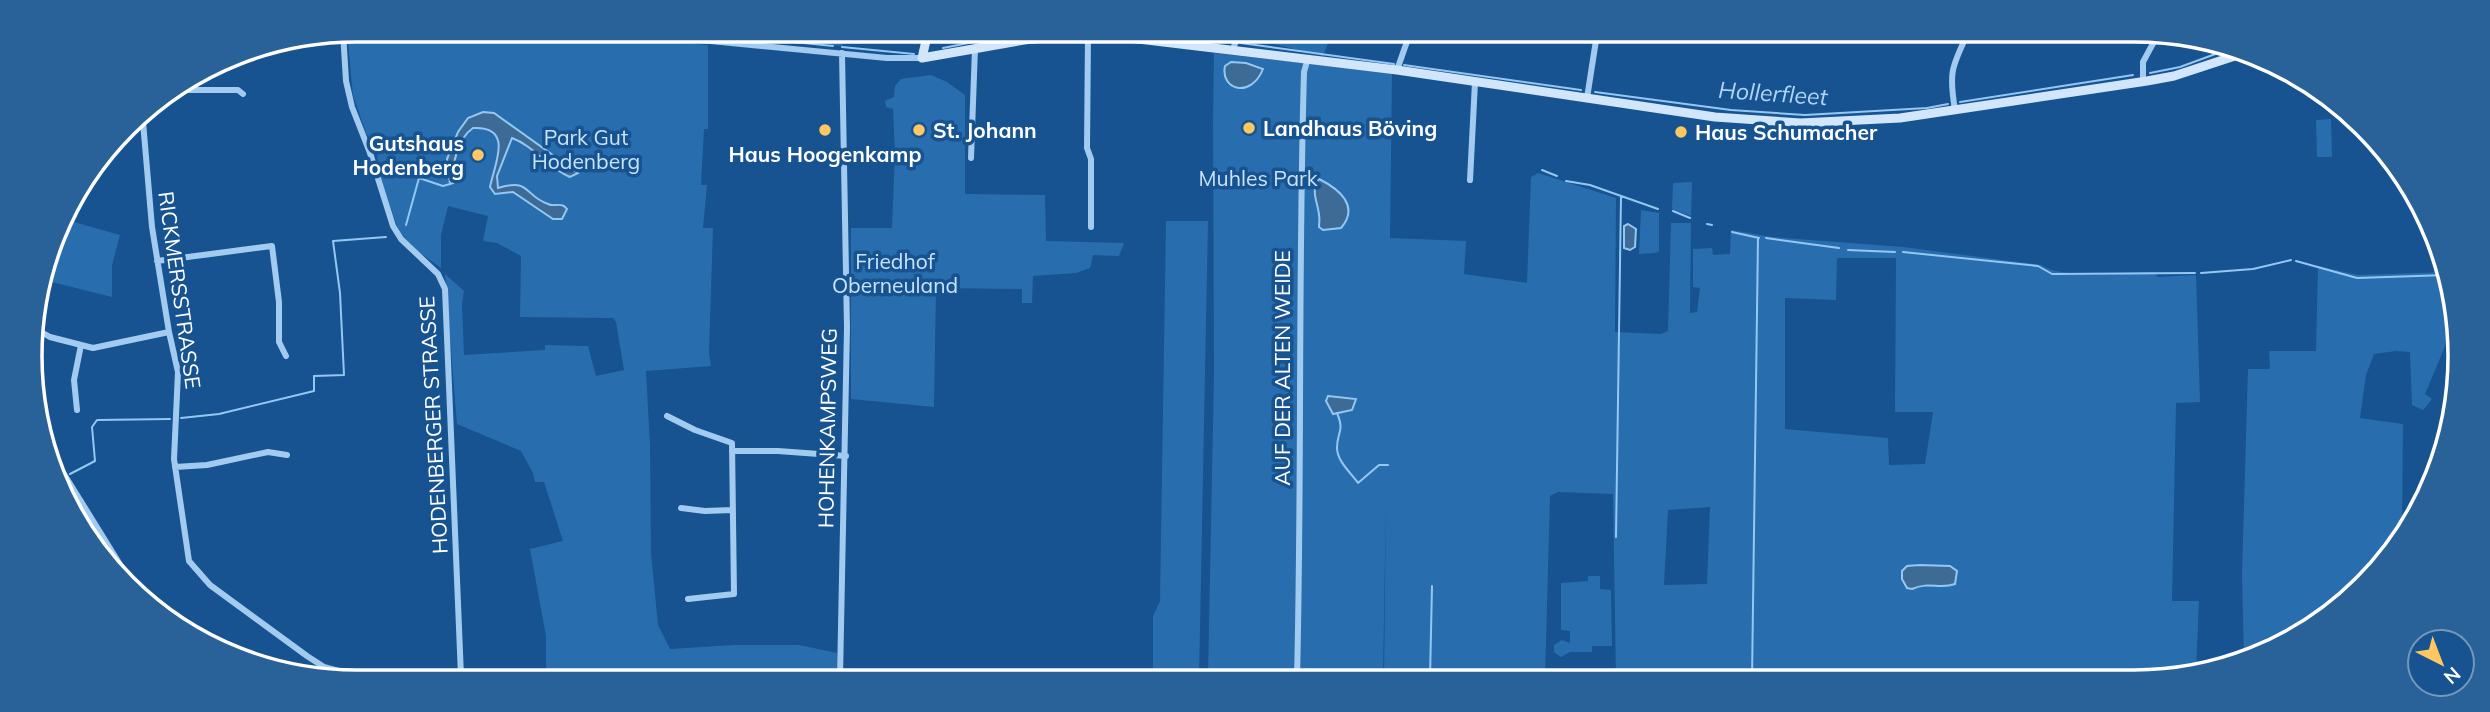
<svg xmlns="http://www.w3.org/2000/svg" width="2490" height="712" viewBox="0 0 2490 712" font-family="Mulish,sans-serif">
  <style>
    .green { fill: #286eae; fill-rule: evenodd }
    .water { fill: #3e6a96; stroke: #95c7f3; stroke-width: 2 }
    .lines { fill: none; stroke-linecap: round; stroke-linejoin: round }
    .stream { stroke: #95c7f3; stroke-width: 2 }
    .street { stroke: #a3cbf0; stroke-width: 6 }
    .secondary { stroke: #d1e6fb; stroke-width: 9 }
    .poi-dot { fill: #ffc762; stroke: #165390; stroke-width: 2.5 }
    .labels { text-anchor: middle; dominant-baseline: central; stroke-width: 7; stroke-linejoin: round; paint-order: stroke }
    .poi-label { font-size: 21px; font-weight: bold; fill: #fff; stroke: #165390; text-anchor: start }
    .park-label { font-size: 21px; fill: #c9e3fb; stroke: #165390 }
    .street-label { font-size: 21px; fill: #fff; stroke: #165390 }
    .water-label { font-size: 23px; font-style: italic; fill: #afd4f7; stroke: #165390 }
    .rim { fill: none; stroke: #fff; stroke-width: 3.5 }
  </style>
  <rect width="100%" height="100%" fill="#165390"/>
  <!-- green -->
  <path class="green" d="M356 30 628 31 673 42 708 45V129H704L701 185H707L703 228H713L709 353 711 366 646 371 650 446 651 553 658 625 670 649 734 645H799L837 653V677H546V636L530 549 563 541 544 482H535L533 473 521 451 457 424 445 274 464 291 462 304 464 355 545 350V345L588 346 596 376 624 370 616 322 613 318 520 317 521 256 497 243 483 241 488 216 448 206 441 235V268L416 250 399 232 378 170 377 150 366 133 353 95 347 32Z
    M805 31H846L842 46 803 42Z
    M1251 33H1332L1323 56 1249 38Z
    M1214 53 1392 73 1390 238 1466 241 1464 274 1527 283 1531 177 1538 173 1616 198 1615 332 1661 334 1668 331 1671 223H1691L1690 313 1697 312 1700 288 1693 287V249L1712 248 1713 255 1730 254 1731 230 1772 237 1903 247 2041 265C2062 280 2126 272 2154 272L2158 277 2196 275 2200 402 2176 403 2172 601H2199L2196 671 2194 675 2164 676V679L1616 678 1613 494 1558 492 1550 496 1545 678H1384L1386 497 1383 678H1208L1214 374 1213 119ZM1837 258H1896L1895 412H1933L1925 464 1889 465 1888 438 1785 429V298L1836 300ZM1710 507 1707 584 1664 585 1668 510Z
    M931 75 947 82 965 95V194L1045 195 1046 241 1124 243 1119 256 1093 255 1090 268 1076 273 1033 276 1032 303H1022V289L936 288 934 407 851 399V228H892L895 152 893 109 886 107 885 101 894 97 895 86 901 79Z
    M2331 119 2332 157H2317L2316 120Z
    M1692 182 1691 216 1672 209 1673 183Z
    M1641 210 1659 213V251L1655 253 1639 254Z
    M67 220 120 235 112 265V297L48 281Z
    M1166 221H1208L1199 678H1153V616L1160 601Z
    M2318 266 2358 275 2446 272 2454 292V346L2446 344 2425 394 2432 399 2423 410 2412 405 2410 352 2396 351 2374 354 2366 375 2360 418 2403 424 2402 536 2349 601 2259 657 2244 661 2242 574 2248 369H2270L2269 351H2316Z
    M51 462 79 509 126 580 103 560 89 538Z
    M1588 576H1600V589L1611 590 1612 646H1592V652H1570L1561 657 1554 652V645L1562 640 1570 643V631L1561 630V583L1588 581Z"/>
  <!-- water -->
  <path class="water" d="M1231 62 1246 63 1263 69C1251 99 1220 90 1225 66Z
    M483 112 494 113 578 173 570 177C548 168 534 146 512 138L497 176 498 188C531 178 523 195 548 204 554 207 558 203 564 206L567 209 562 219H553L513 192 495 194 490 187C494 165 515 126 473 128 457 139 452 165 453 183L450 184 447 159 458 132 468 118Z
    M1319 179C1339 189 1360 206 1341 228L1323 230 1319 227C1319 223 1320 219 1319 215 1318 202 1310 191 1319 179Z
    M1628 224 1636 229 1635 247 1630 250 1624 248V226Z
    M1328 396 1356 399 1352 410 1333 414 1326 401Z
    M1920 565 1950 566 1957 571 1955 584C1939 590 1930 581 1912 589L1907 588 1902 579V571L1907 566Z"/>
  <g class="lines">
    <!-- stream -->
    <path class="stream" d="M749 31 751 37 763 39
      M1156 32 1230 41
      M774 40 833 46
      M1241 43 1394 64
      M842 47 914 54
      M943 48 1019 33
      M1404 65 1581 90
      M2150 73 2180 67 2229 49
      M1595 92 1731 110 1805 115 1927 108 1948 104
      M1960 102 2133 75
      M1542 170 1557 176
      M1566 181 1590 185 1658 209
      M1673 211 1690 218
      M1707 224 1712 225
      M406 225 419 178 443 186 450 184
      M1732 232 1759 238
      M1766 238 1839 248
      M1848 250 1895 252
      M1903 252 2038 266 2052 274 2195 273
      M2296 261 2357 278 2447 275
      M2201 273 2253 269 2291 260
      M1337 413C1345 432 1337 431 1337 448 1337 461 1351 473 1358 483L1379 465H1388
      M181 418 219 414 314 391V376L344 375 340 293 333 241 386 237
      M70 474 95 461 92 427 97 420 170 419
      M1616 537 1621 196
      M170 619 200 641
      M1430 678 1432 586
      M1752 679 1758 238"/>
    <!-- street -->
    <path class="street" d="M644 31 680 38 887 58H922
      M343 32 346 81 352 107 370 153 393 226 401 239 438 274 445 289 461 676
      M1088 35 1087 148 1091 159V227
      M1233 49 1239 33
      M1397 70 1410 33
      M2143 82V62L2157 36
      M174 90H238L243 94
      M1587 98 1597 34
      M142 110 152 227 169 332 178 372 174 459 189 561 210 585 307 656 324 667 356 676
      M1955 110C1949 74 1951 68 1967 35
      M971 158 975 48
      M1470 180 1475 82
      M157 261 272 246 279 302V342L286 356
      M34 328 50 337 93 348 169 332
      M77 410 74 380 81 345
      M667 416 695 430 732 443 734 594 688 599
      M41 437 134 587
      M732 451H778L846 456
      M175 467 207 465 268 452 287 455
      M681 508 705 511 732 510
      M375 676 461 673
      M840 677 847 328 842 53
      M1297 678C1302 476 1298 274 1304 72L1308 58"/>
    <!-- secondary -->
    <path class="secondary" d="M928 32 922 58 1024 40 1058 36H1113L1397 70 1715 117 1801 123 1900 118 2147 81 2174 76 2241 54"/>
  </g>
  <!-- markers -->
  <g class="poi-dot">
    <circle cx="1249" cy="128" r="7"/>
    <circle cx="825" cy="130" r="7"/>
    <circle cx="919" cy="130" r="7"/>
    <circle cx="1681" cy="132" r="7"/>
    <circle cx="478" cy="155" r="7"/>
  </g>
  <g class="labels">
    <!-- poi labels -->
    <g class="poi-label">
      <text x="1263" y="128">Landhaus Böving</text>
      <text x="933" y="130">St. Johann</text>
      <text x="1695" y="132">Haus Schumacher</text>
      <text x="464" y="143" text-anchor="end">Gutshaus<tspan x="464" dy="24">Hodenberg</tspan></text>
      <text x="825" y="154" text-anchor="middle">Haus Hoogenkamp</text>
    </g>
    <!-- park labels -->
    <g class="park-label">
      <text x="586" y="137">Park Gut<tspan x="586" dy="24">Hodenberg</tspan></text>
      <text x="1258" y="178">Muhles Park</text>
      <text x="895" y="261">Friedhof<tspan x="895" dy="24">Oberneuland</tspan></text>
    </g>
    <!-- street labels -->
    <g class="street-label">
      <text transform="translate(180 290) rotate(82)">RICKMERSSTRASSE</text>
      <text transform="translate(1282 368) rotate(-90)">AUF DER ALTEN WEIDE</text>
      <text transform="translate(433 425) rotate(-93)">HODENBERGER STRASSE</text>
      <text transform="translate(827 428) rotate(-89)">HOHENKAMPSWEG</text>
    </g>
    <!-- water labels -->
    <g class="water-label">
      <text transform="translate(1773 93) rotate(4)">Hollerfleet</text>
    </g>
  </g>
  <!-- crop -->
  <path d="M0 0H2490V712H0ZM356 42H2134A314 314 0 0 1 2448 356V356A314 314 0 0 1 2134 670H356A314 314 0 0 1 42 356V356A314 314 0 0 1 356 42Z" fill="#296199" fill-rule="evenodd"/>
  <path class="rim" d="M356 42H2134A314 314 0 0 1 2448 356V356A314 314 0 0 1 2134 670H356A314 314 0 0 1 42 356V356A314 314 0 0 1 356 42Z"/>
  <!-- north arrow -->
  <g transform="translate(2441 663) rotate(138)"><circle r="33" fill="#165390" stroke="#7398bc" stroke-width="2"/>
  <path d="M0-5L12 26L0 18L-12 26Z" fill="#ffc762"/>
  <text y="-10" font-size="19" font-weight="bold" text-anchor="middle" fill="#ffffff">N</text>
  </g>
</svg>
